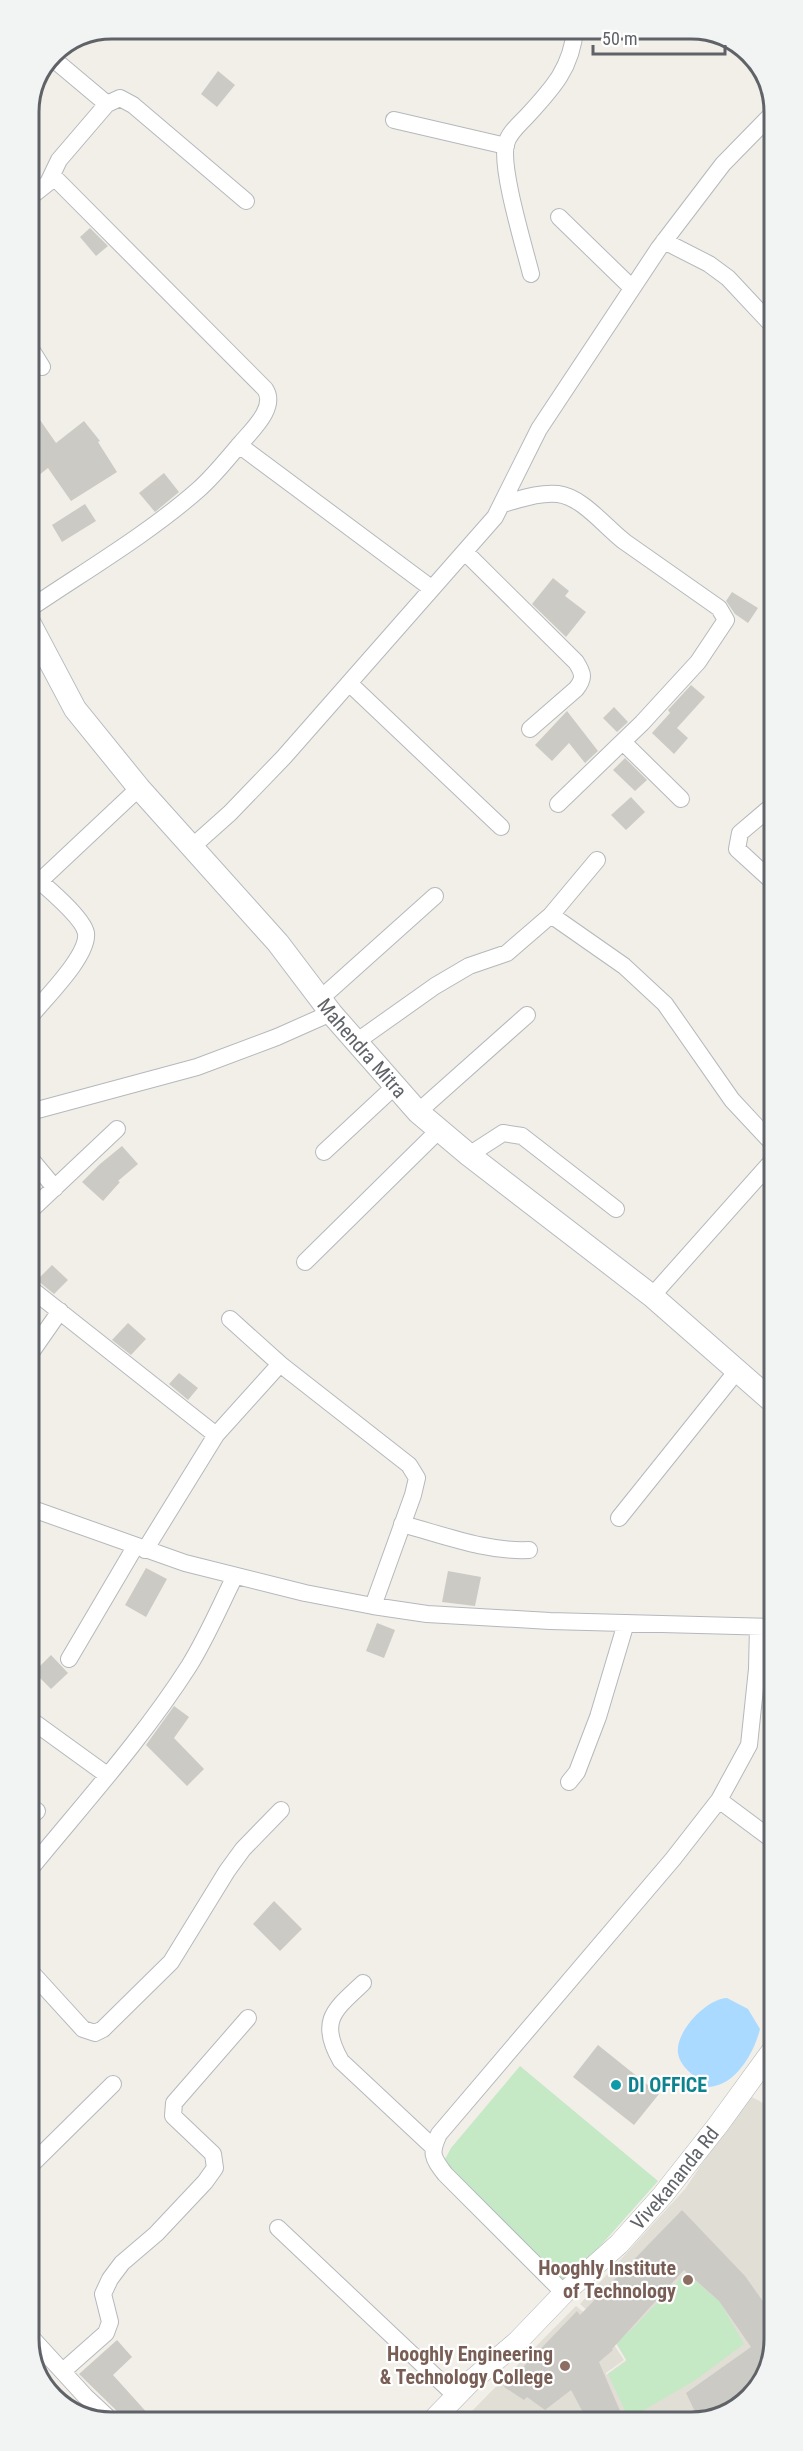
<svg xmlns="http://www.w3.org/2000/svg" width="803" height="2451" viewBox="0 0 803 2451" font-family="'Roboto Condensed',sans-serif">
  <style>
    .education { fill: #e1ded6 }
    .green { fill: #c5e8c5 }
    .water { fill: #aadaff }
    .building { fill: #cccac5 }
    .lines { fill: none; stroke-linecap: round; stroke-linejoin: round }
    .minor-casing { stroke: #b5b8bc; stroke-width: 18 }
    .tertiary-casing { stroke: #b5b8bc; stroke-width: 22 }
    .secondary-casing { stroke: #b6babf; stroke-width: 24 }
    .minor { stroke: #fff; stroke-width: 16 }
    .tertiary { stroke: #fff; stroke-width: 21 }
    .secondary { stroke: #fff; stroke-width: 22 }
    .culture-dot { fill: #0f9aa8; stroke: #fff; stroke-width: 2 }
    .education-dot { fill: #8d6e63; stroke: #fff; stroke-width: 2 }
    .labels { text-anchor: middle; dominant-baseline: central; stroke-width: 4.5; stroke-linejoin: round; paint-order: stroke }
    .street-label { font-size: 20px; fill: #5f6368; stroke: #fff }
    .culture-label { font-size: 20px; font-weight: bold; fill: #0d838f; stroke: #fff; text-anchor: start }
    .education-label { font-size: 20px; font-weight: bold; fill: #785e54; stroke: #fff; text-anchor: end }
    .rim { fill: none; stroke: #5f6368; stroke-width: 3 }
  </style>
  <rect width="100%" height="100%" fill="#f1efe8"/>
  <!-- education -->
  <path class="education" d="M752 2097 767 2105 774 2112V2340L757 2390 713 2420 462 2421 576 2306 603 2328 624 2360 606 2373V2375L626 2360 606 2327 580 2304 685 2189 721 2135Z"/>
  <!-- green -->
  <path class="green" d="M520 2066 658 2181 563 2288 444 2161 451 2148Z
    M686 2273 720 2302 744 2344 697 2379 629 2419 608 2374 627 2361 616 2342 631 2330Z"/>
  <!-- water -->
  <path class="water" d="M727 1998 748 2009 760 2029C754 2053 736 2085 709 2087 698 2079 680 2068 678 2053 675 2032 706 1999 727 1998Z"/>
  <!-- building -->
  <path class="building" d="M218 71 235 85 217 107 201 94Z
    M90 228 108 246 96 256 80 237Z
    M29 404 56 443 84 421 100 441 98 442 117 472 71 501 48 468 29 483Z
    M164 473 179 492 155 512 139 493Z
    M85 504 96 521 62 542 52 525Z
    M553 578 569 591 565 596 586 612 566 637 532 604Z
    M732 592 758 608 748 623 735 614 726 601Z
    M691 685 705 697 677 728 688 738 674 754 652 733 670 713 668 710Z
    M614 707 628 722 617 732 603 718Z
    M567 711 598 751 585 763 569 743 552 761 535 745Z
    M625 758 647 780 635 791 613 770Z
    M631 797 645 812 626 830 611 815Z
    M122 1146 138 1164 118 1181 120 1182 103 1201 82 1182 100 1164Z
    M52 1265 68 1280 54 1294 37 1280Z
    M128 1323 146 1339 131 1355 112 1340Z
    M179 1373 198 1388 188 1400 169 1384Z
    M146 1568 167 1579 146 1617 125 1605Z
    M448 1571 481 1577 475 1606 442 1602Z
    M377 1623 395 1630 384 1658 366 1651Z
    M51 1655 68 1673 51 1689 34 1672Z
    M174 1706 189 1717 174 1738 204 1769 187 1786 146 1745Z
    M274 1901 302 1929 280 1951 253 1924Z
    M598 2045 659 2094 634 2125 573 2077Z
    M682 2210 745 2276 774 2317V2340L757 2390 708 2420H699L686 2393 751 2347 719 2301 684 2270 612 2349 613 2350 599 2362 624 2420H587L571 2390 545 2410 527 2397 524 2400 504 2387 577 2311 580 2315Z
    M117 2340 132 2357 113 2375 150 2416 142 2422H123L120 2414 79 2374Z"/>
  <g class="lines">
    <defs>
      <path id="minor" d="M51 57 107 104
        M394 120 506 146
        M29 198 48 183 59 160 107 104 120 98 133 105 246 201
        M559 217 632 288
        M664 241 709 264 728 278 772 325
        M531 274C524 246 500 168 506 144 509 132 520 124 528 115 553 88 572 67 575 29
        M29 346 42 367
        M239 445 431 588
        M503 504C521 499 540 492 558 494 583 497 606 528 625 542 656 564 688 586 719 608L726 620 698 662 642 723 558 804
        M465 552 576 662C583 673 585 678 576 689L530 729
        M29 609C85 571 148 534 198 490 214 476 227 459 241 443 253 429 277 407 265 389L53 176
        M349 683 501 827
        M624 743 681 799
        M773 805 740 833 737 849 773 882
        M193 846 230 813 284 757 495 517 539 429 659 248 723 164 772 114
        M30 873C43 884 83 917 86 933 89 956 44 999 30 1017
        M40 881 139 788
        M551 915 624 966 665 1004 732 1100 773 1144
        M320 999 435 896
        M356 1042 435 986 469 966 507 953 551 915 597 860
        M30 1112 197 1067 277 1037 331 1013
        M418 1112 527 1015
        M324 1152 395 1086
        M469 1155 503 1133 522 1136 616 1209
        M30 1158 55 1188
        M30 1211 117 1129
        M305 1262 438 1131
        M30 1288 216 1435
        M652 1296 773 1160
        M230 1319 280 1364 409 1465 417 1478 413 1495 373 1606
        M30 1354 60 1311
        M30 1508 185 1563 305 1593 373 1606 427 1614 550 1621 774 1627
        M619 1518 736 1372
        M402 1524C444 1535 486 1552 529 1550
        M145 1550 216 1435 280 1364
        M69 1659 135 1547
        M31 1720 107 1775
        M569 1782 577 1772 598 1717 626 1623
        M719 1800 774 1841
        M31 1816 37 1811
        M31 1868C85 1802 143 1738 189 1666 207 1637 220 1606 235 1576
        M31 1972 83 2029 95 2033 103 2029 171 1962 227 1871 243 1849 281 1810
        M363 1983C334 2010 318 2021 341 2061L433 2147
        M31 2165 113 2084
        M278 2228 456 2396
        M564 2293 445 2174C432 2157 430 2153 439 2134L673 1859 719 1800 749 1745 757 1669 758 1627
        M31 2337 85 2396 113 2422
        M63 2371 106 2333 110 2322 103 2294 110 2279 122 2263 156 2234 205 2182 215 2168 213 2154 173 2116 174 2103 248 2018"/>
      <g id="tertiary">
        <path id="s1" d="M432 2421 470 2382 517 2342 564 2293 619 2244 662 2196 718 2125 774 2048"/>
      </g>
      <g id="secondary">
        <path id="s2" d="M29 622 75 709 139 788 278 943 331 1013 418 1112 469 1155 652 1296 773 1402"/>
      </g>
    </defs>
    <!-- minor casing -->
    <use href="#minor" class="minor-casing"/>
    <!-- tertiary casing -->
    <use href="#tertiary" class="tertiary-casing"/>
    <!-- secondary casing -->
    <use href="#secondary" class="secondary-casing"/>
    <!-- minor -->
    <use href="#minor" class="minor"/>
    <!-- tertiary -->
    <use href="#tertiary" class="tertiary"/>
    <!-- secondary -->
    <use href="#secondary" class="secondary"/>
  </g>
  <!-- markers -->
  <circle class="culture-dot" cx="616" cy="2085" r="6"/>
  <g class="education-dot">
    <circle cx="688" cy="2280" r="6"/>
    <circle cx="565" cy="2366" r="6"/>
  </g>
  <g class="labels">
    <!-- street labels -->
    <g class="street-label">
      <text stroke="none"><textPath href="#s2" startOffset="543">Mahendra Mitra</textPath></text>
      <text stroke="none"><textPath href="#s1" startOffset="344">Vivekananda Rd</textPath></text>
    </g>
    <!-- culture labels -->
    <g class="culture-label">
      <text x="628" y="2085">DI OFFICE</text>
    </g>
    <!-- education labels -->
    <g class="education-label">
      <text x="676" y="2268">Hooghly Institute<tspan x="676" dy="23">of Technology</tspan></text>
      <text x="553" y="2354">Hooghly Engineering<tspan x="553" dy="23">&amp; Technology College</tspan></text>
    </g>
  </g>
  <!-- crop -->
  <path d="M0 0H803V2451H0ZM112 39H691A73 73 0 0 1 764 112V2339A73 73 0 0 1 691 2412H112A73 73 0 0 1 39 2339V112A73 73 0 0 1 112 39Z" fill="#f2f3f3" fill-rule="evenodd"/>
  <path class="rim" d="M112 39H691A73 73 0 0 1 764 112V2339A73 73 0 0 1 691 2412H112A73 73 0 0 1 39 2339V112A73 73 0 0 1 112 39Z"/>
  <!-- scale -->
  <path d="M593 45v9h132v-9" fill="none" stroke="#5f6368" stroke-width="3"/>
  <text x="602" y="45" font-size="18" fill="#5f6368" stroke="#ffffff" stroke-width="4.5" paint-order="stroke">50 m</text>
</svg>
